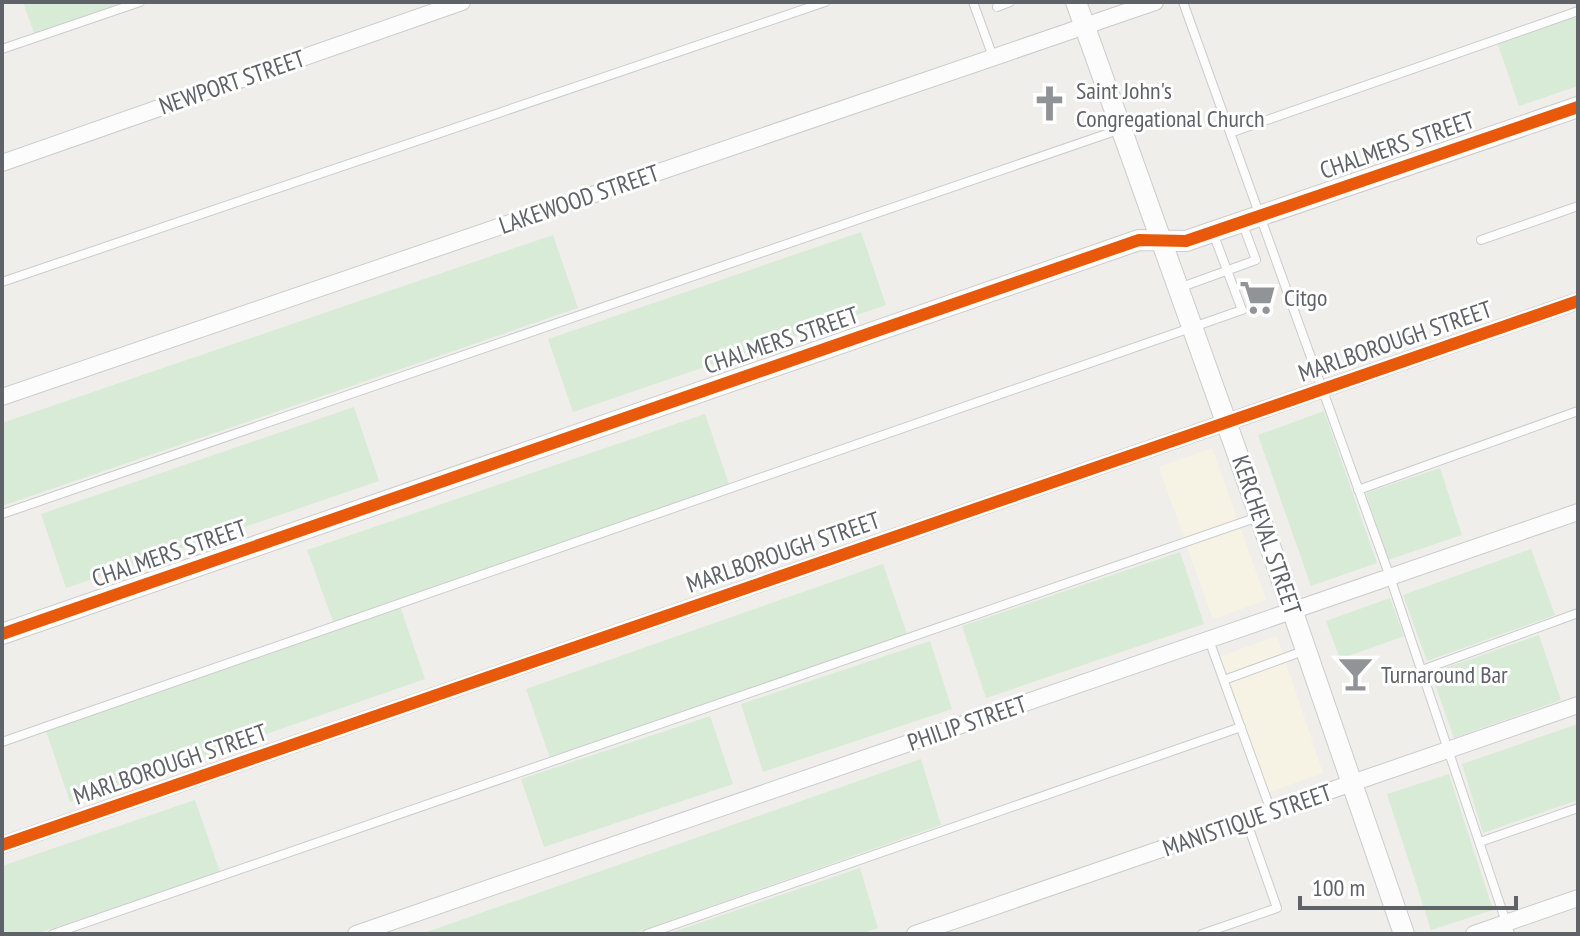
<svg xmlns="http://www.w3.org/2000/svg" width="1580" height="936" viewBox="0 0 1580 936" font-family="'PT Sans Narrow',sans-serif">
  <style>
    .commercial { fill: #f7f3e4 }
    .green { fill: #d8ebd6 }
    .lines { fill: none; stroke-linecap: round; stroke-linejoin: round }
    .service-casing { stroke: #cbcccc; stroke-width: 10 }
    .minor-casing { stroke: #cbcccc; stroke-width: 18 }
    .tertiary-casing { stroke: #cbcccc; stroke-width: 22 }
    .service { stroke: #fdfcfc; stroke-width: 8 }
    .minor { stroke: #fdfcfc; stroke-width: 16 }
    .tertiary { stroke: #fdfcfc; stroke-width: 20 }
    .cycleway-casing { stroke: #fff; stroke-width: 17 }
    .cycleway { stroke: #e8590c; stroke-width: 12 }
    .labels { text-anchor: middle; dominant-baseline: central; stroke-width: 6; stroke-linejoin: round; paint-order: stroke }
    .street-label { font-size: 24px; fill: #5f6368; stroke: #fff }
    .poi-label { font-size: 24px; fill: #5f6368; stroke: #fff; text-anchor: start }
  </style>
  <rect width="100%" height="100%" fill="#efeeea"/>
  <!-- commercial -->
  <path class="commercial" d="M1212 448 1266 600 1213 619 1159 467Z
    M1277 636 1323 773 1264 794 1216 658Z"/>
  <!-- green -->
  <path class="green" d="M23 2H136L35 36Z
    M1574 13 1578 24V86L1519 106 1496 39Z
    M861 232 886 305 573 412 548 339Z
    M553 235 578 308 2 506V423Z
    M354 407 379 481 66 588 41 514Z
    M1324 411 1377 563 1311 586 1258 435Z
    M705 414 730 487 334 624 307 550Z
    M1440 468 1462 535 1388 560 1366 493Z
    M1531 549 1555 615 1427 661 1403 595Z
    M1180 552 1204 624 986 698 962 626Z
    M883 564 907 634 550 758 526 689Z
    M1390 598 1404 636 1340 659 1326 621Z
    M400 606 425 679 70 802 46 731Z
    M1539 635 1561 700 1454 738 1431 673Z
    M930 641 952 709 763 772 741 704Z
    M710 716 733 784 544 847 521 779Z
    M1578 724V800L1483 833 1462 764Z
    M921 759 941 825 632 934H421Z
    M1449 774 1493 910 1431 930 1387 794Z
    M195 800 220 872 36 934H2V866Z
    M860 868 878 928 861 934H667Z"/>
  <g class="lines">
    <defs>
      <path id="service" d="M973 2 993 57
        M1183 2 1390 577 1510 934
        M997 7 1010 2
        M2 49 140 2
        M1230 133 1578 11
        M1481 240 1578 206
        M2 282 825 2
        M1179 288 1256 260 1242 222
        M1358 490 1578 411
        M2 514 1121 129
        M1209 640 1271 811
        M1422 670 1578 613
        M1224 680 1306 650
        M2 742 1242 310 1213 233
        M1480 842 1578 808
        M53 934 1258 517
        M647 934 1241 727
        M1202 934 1277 908 1246 820"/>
      <path id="minor" d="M2 163 462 2
        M2 397 1155 2
        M2 845 1578 301
        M356 934 1578 512
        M915 934 1578 705
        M1474 934 1578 898"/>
      <path id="tertiary" d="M1076 2 1260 517 1404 934
        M2 634 1139 240 1186 241 1578 107"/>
    </defs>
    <!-- service casing -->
    <use href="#service" class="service-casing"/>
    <!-- minor casing -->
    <use href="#minor" class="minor-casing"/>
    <!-- tertiary casing -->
    <use href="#tertiary" class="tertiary-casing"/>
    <!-- service -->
    <use href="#service" class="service"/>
    <!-- minor -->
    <use href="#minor" class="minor"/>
    <!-- tertiary -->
    <use href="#tertiary" class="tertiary"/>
    <defs>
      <path id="cycleway" d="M2 634 1139 240 1186 241 1578 107
        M2 845 1578 301"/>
    </defs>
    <!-- cycleway casing -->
    <use href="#cycleway" class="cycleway-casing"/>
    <!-- cycleway -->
    <use href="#cycleway" class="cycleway"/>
  </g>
  <!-- icons -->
  <defs>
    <symbol id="church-bare" viewBox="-9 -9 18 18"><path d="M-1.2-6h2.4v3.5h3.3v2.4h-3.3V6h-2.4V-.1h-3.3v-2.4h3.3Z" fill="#919496" stroke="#fff" stroke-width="2.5" paint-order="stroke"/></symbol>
    <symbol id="supermarket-bare" viewBox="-9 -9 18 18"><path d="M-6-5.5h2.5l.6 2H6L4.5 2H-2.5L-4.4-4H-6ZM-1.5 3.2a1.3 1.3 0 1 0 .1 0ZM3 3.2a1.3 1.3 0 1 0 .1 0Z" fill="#919496" stroke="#fff" stroke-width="2.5" paint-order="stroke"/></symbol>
    <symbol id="bar-bare" viewBox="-9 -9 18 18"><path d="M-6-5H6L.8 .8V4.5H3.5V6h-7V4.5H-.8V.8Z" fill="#919496" stroke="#fff" stroke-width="2.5" paint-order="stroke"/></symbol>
  </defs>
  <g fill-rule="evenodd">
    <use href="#church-bare" x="1024" y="78" width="51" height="51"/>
    <use href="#supermarket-bare" x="1232" y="272" width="51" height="51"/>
    <use href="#bar-bare" x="1330" y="648" width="51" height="51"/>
  </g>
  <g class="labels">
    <!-- street labels -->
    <g class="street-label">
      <text transform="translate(232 82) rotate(-19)">NEWPORT STREET</text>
      <text transform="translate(1397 145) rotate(-19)">CHALMERS STREET</text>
      <text transform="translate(579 199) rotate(-19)">LAKEWOOD STREET</text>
      <text transform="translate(781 340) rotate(-19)">CHALMERS STREET</text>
      <text transform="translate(1395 341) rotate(-19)">MARLBOROUGH STREET</text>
      <text transform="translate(1267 535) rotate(71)">KERCHEVAL STREET</text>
      <text transform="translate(783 552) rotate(-19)">MARLBOROUGH STREET</text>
      <text transform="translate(169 553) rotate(-19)">CHALMERS STREET</text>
      <text transform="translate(967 723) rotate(-19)">PHILIP STREET</text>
      <text transform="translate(170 764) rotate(-19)">MARLBOROUGH STREET</text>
      <text transform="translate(1247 820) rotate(-19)">MANISTIQUE STREET</text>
    </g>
    <!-- poi labels -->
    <g class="poi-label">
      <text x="1076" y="90">Saint John's<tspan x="1076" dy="28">Congregational Church</tspan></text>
      <text x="1284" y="297">Citgo</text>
      <text x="1381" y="674">Turnaround Bar</text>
    </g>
  </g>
  <!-- border -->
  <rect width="1580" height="936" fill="none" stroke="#5f6368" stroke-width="8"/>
  <!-- scale -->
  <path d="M1300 896v12h216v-12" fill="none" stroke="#5f6368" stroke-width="4"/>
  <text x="1312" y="896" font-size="24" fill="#5f6368" stroke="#ffffff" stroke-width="6" paint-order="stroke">100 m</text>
</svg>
